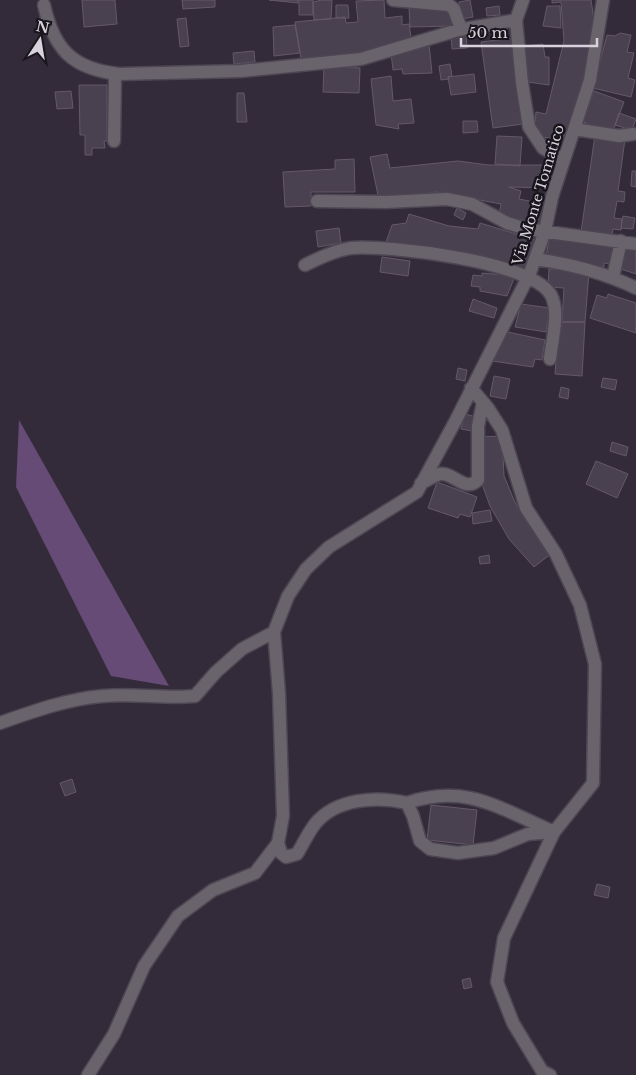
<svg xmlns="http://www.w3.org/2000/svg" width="636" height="1075" viewBox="0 0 636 1075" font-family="'Libre Baskerville',serif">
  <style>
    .green { fill: #654b75 }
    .building { fill: #4a4150; stroke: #635969 }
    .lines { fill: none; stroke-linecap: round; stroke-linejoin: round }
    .minor-casing { stroke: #4d4653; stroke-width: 15 }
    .minor { stroke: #69646c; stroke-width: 12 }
    .labels { text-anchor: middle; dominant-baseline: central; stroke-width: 5; stroke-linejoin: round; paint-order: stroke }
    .street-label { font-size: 14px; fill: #d7d2db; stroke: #19151c }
  </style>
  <rect width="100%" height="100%" fill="#332b39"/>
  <!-- green -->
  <path class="green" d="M19 420 169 686 111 676 16 487Z"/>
  <!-- building -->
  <path class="building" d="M82 0H115L117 24 84 27Z
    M182 0H215V7L183 9Z
    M269 0H298V3Z
    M299 0H313V15H299Z
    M322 0H332L331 19 314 20 313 2Z
    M384 0 385 18 402 16V25L409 24 411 37 406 43 372 52 301 59 295 22 345 17 346 23 358 22 356 1Z
    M470 0 473 17 462 19 459 2Z
    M552 0H591L594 20 591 50 568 141 542 137 535 129 536 112 546 114 564 41 561 2 552 3Z
    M336 5H348L349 18H336Z
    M499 6 500 15 487 16 486 8Z
    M547 6H560L561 28 543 26Z
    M409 7 448 9 453 26 410 27Z
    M186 18 189 46 180 47 177 19Z
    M295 25 300 53 274 56 273 27Z
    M466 33 467 48 452 49 451 34Z
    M620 33 631 35 627 52 634 53 628 78 635 80 631 97 593 88 607 35 615 36Z
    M513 38 523 124 493 128 481 42Z
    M429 44 432 73 403 74 402 69 393 70 391 53Z
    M543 44 545 57H549V85L528 82 524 46Z
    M254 51 255 62 234 64 233 53Z
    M450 64 452 76 448 77 449 79 441 80 439 66Z
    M324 66 360 68 359 93 323 92Z
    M474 74 476 92 451 95 448 77Z
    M391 76 393 101 411 99 414 123 398 124 399 129 376 125 371 79Z
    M79 85H107V141H104L105 148H92V155H85V135H80Z
    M71 91 73 108 57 109 55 92Z
    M594 91 624 102 612 133 583 122Z
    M237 93H244L247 122H237Z
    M619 113 636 119 632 130 615 125Z
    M463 121H477L478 132 463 133Z
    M595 135 625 139 618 191 625 192 624 202 617 201 614 218 622 219 621 230 613 229 612 236 581 232Z
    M497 136 522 137 520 166 495 164Z
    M387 154 390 168 458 161 488 165H551L550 188 509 187 521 191 519 199 544 204 540 224 499 215 501 204 437 192 379 200 370 157Z
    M354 159 355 192H311V206L285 207 283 172 335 169V160Z
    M632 171H636V187L631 186Z
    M457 208 466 213 463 220 454 215Z
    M409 214 449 226 478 229 480 223 536 240 525 270 472 254 385 245 392 225 406 223Z
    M623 216 635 218 633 229 621 228Z
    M339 228 341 243 318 247 316 231Z
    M550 235 615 245 613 264 604 263V267L546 256Z
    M626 246 636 249V274L618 268Z
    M382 257 410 261 408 276 380 272Z
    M549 269 589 272 585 322H562L564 288 548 287Z
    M482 273 515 276 507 296 480 291V287L471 286 473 275 482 276Z
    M608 294 636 303V333L590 318 597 295 607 298Z
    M473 299 497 308 494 318 469 311Z
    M521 304 550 308 546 332 515 327Z
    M559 322H585L582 376 555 374Z
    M503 331 545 340 542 360 535 359 533 367 492 361Z
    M458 368 467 370 465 381 456 379Z
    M494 376 510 379 506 399 490 396Z
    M603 378 617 380 615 390 601 387Z
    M561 387 569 389 568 399 559 397Z
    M465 414 476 417 472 431 461 429Z
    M502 436 504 476 514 500 528 524 552 553 534 567 509 539 490 506 482 484 480 437Z
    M612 442 628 447 626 456 610 451Z
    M596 461 628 474 617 498 586 484Z
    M437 482 477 497 470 517 460 514 458 518 428 508Z
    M490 510 492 521 473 524 472 513Z
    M489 555 490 563 480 564 479 557Z
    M72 779 76 792 65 796 60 783Z
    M431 805 477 810 473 845 427 840Z
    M597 884 610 887 608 898 594 895Z
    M470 978 472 987 464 989 462 980Z"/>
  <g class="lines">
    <defs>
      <path id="minor" d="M393 0 449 5 454 9 461 29
        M523 0 516 20 522 83 529 127 543 148 564 160
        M44 5C54 50 73 69 119 74
        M574 129 619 136 633 134
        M114 141 115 79 119 74 241 71 361 59 458 30 516 20
        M317 201 386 202 447 199 472 204 507 223 526 229 636 244
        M535 259C571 264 603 272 636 288
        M305 265C319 258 336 250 351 248 388 245 532 261 551 295 560 312 552 340 550 359
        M613 277 621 241
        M471 388 488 408 502 430 526 508 556 554 580 605 595 664 593 783 554 832 504 938 497 982 513 1023 542 1071 550 1075
        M421 483C427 481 434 475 440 474 454 472 464 493 478 480V426L483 402
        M0 723C34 711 67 699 103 696 134 693 164 699 195 696L216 672 242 649 274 632 288 596 306 569 329 547 417 492 456 420 530 273 545 231 552 197 590 80 603 0
        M407 803C465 783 499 808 552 831
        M278 843 281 853 286 857 297 854C303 844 308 833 315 824 336 798 377 796 407 803L413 816 420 841 430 849 458 853 494 848 528 834 554 832
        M88 1075 114 1034 144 966 178 916 213 890 255 873 278 843 283 816 279 693 274 632"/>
    </defs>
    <!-- minor casing -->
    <use href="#minor" class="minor-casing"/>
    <!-- minor -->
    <use href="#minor" class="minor"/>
  </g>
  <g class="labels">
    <!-- street labels -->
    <g class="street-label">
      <text transform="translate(538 195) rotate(-73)">Via Monte Tomatico</text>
    </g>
  </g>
  <!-- north arrow -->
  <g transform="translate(40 40) rotate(12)" stroke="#19151c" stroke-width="4" paint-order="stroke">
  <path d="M0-4L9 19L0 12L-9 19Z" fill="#d7d2db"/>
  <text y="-8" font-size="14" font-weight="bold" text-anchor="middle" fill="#d7d2db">N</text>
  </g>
  <!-- scale -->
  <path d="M461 38v8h136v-8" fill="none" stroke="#d7d2db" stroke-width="2.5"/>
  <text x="468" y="38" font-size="15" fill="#d7d2db" stroke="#19151c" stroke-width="4" paint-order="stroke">50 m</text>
</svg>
